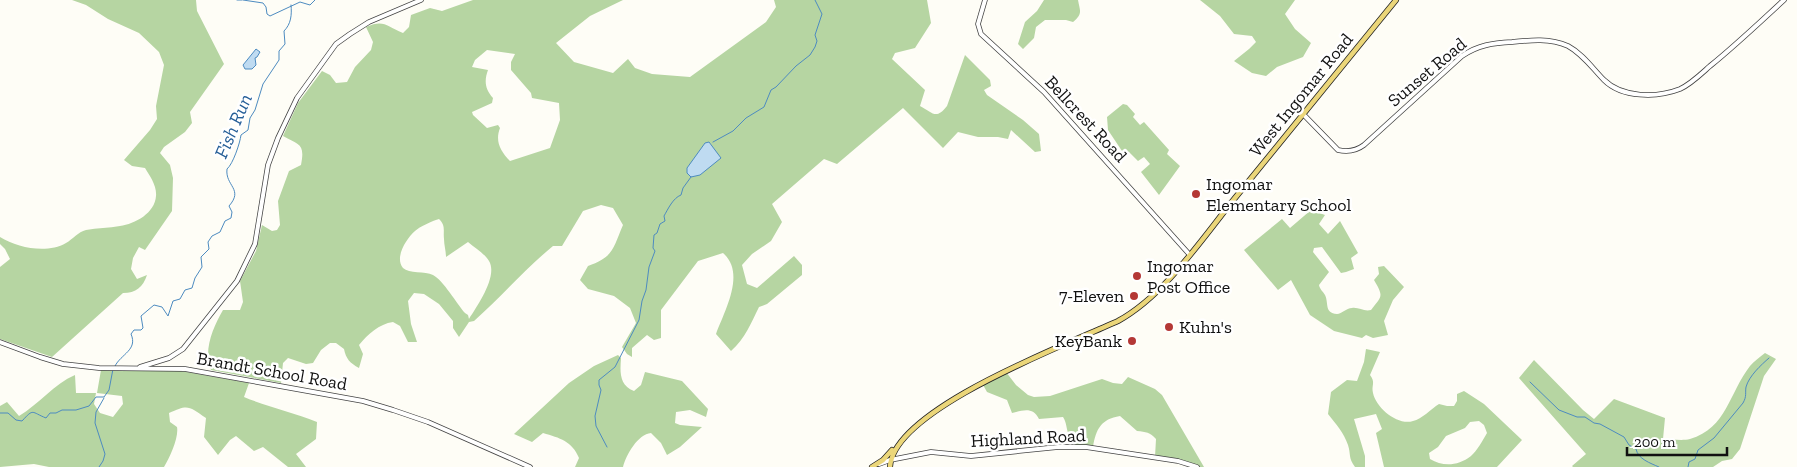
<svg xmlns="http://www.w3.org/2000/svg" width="1797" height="467" viewBox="0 0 1797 467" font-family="'Zilla Slab',serif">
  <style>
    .forest { fill: #b6d5a2; fill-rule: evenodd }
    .water { fill: #bfdbf1; stroke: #4d8bc0 }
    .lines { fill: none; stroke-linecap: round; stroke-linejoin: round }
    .stream { stroke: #4d8bc0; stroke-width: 1 }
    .minor-casing { stroke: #444; stroke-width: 5.5 }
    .major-casing { stroke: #222; stroke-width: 6 }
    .minor { stroke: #fff; stroke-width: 4 }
    .major { stroke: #ebd679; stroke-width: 4.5 }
    .poi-dot { fill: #b43836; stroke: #fff; stroke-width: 2 }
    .labels { text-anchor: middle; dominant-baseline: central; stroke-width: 5; stroke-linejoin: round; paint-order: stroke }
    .street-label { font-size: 18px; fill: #111; stroke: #fff }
    .poi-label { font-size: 18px; fill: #111; stroke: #fff; text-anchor: start }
    .water-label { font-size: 19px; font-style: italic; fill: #255e97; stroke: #fff }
  </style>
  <rect width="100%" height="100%" fill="#fefdf6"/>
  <!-- forest -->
  <path class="forest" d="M72 0H196L197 11 224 64 190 112 192 123 185 132 164 147 160 153 170 165 173 178 172 211 145 250 139 247 133 258 131 269 137 279 147 275C143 287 136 293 123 293L52 357 0 339V267L10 259 5 249 0 244V237C18 248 47 254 66 243 73 239 78 232 86 230 97 228 109 228 120 226 135 224 155 213 156 196 157 186 150 176 145 168L132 166 124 160 150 130 157 119 156 106 164 65 159 52 139 33 108 19 86 5Z
    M473 0H623L590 16 556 43 574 62 613 73 628 59 635 68 652 74 690 77 766 22 776 7 774 0H927L931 23 915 48 895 53 892 59 925 90 920 106C933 113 936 120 947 106L965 55 990 80 991 86 984 90 987 95 1023 120 1039 134 1041 151 1035 152 1011 130 1008 139 998 137H978L958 132 943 148 903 108 837 164 824 159 772 204 782 222 771 241 752 254 742 265 747 284 757 288 794 256 802 265V275L767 304 759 307C751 323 745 339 731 351L716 334C725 310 746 273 723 253L698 261 661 310V338L654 340 647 335 632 348V357L627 354 622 347 636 323 630 308 614 296 588 289 580 280 588 266C614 257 613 248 623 225L613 208 601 205 583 211 562 246H553C525 269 501 297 474 321L469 322 459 337 453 328V321L439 304 424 294 414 293 408 301 411 324 417 342H408L400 326 393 322C379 324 368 334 359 345L363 354 359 368C350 363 346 359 344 349L336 343H330L321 350 313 363 306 364 288 358 283 363 281 383 211 370C203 351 213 327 223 310H240L243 302 240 281 256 251 262 225 272 231 277 230 280 225 278 201 289 171 301 165C305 144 300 145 283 136L298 103 322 71 330 75 336 83 347 82 355 67 371 50 373 42 366 27C384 19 386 26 403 33L409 27 411 15 430 8 442 11ZM487 50 515 54 511 62V70L531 93 532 98 559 103 560 120 550 148 510 161C500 151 495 141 500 128L498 125 487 128 473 115 472 112 492 103 493 98C485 89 484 81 488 70L472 67 475 60ZM439 219C446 226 443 230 444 239 444 245 446 251 446 257L468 242C475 248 484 253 489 261 498 276 478 305 469 319L468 315 465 313C457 304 443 280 433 275 425 271 409 274 403 268 394 257 407 238 415 231 419 227 434 220 439 219Z
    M1044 0H1078C1080 11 1083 14 1073 22L1066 20H1045L1036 27 1034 38 1023 49 1018 44 1025 22 1037 11Z
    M1200 0H1295L1285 14 1295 29 1311 43 1303 57 1277 67 1266 76 1252 73 1234 61 1249 49 1256 42 1252 36 1234 34 1220 16Z
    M1123 104 1127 105 1135 114 1133 117 1140 125 1144 122 1169 150 1167 154 1180 166 1159 195 1141 172 1150 164 1144 157 1138 161 1129 152 1122 151 1108 130 1107 117Z
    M1311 210 1325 215 1319 224 1328 234 1340 221 1358 253 1351 258 1354 269 1346 272 1341 273 1322 247 1314 248 1313 252 1329 272 1319 285C1320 290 1323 291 1325 295 1329 303 1324 313 1337 314 1342 314 1346 308 1352 308 1359 307 1364 312 1371 310 1382 296 1384 297 1374 280L1379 274 1378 267 1384 266 1404 287 1393 300 1384 321 1388 335 1373 338 1366 335 1362 338 1334 331 1310 315 1291 280 1278 290 1244 250 1282 219 1290 228Z
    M1366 349 1380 352 1370 375C1376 383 1371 385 1373 393 1376 408 1398 426 1413 421 1422 419 1431 409 1439 404L1447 406H1454L1457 401V394L1464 391 1484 404 1522 440 1497 467H1384L1376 433 1382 429 1376 414 1354 419 1365 456V467H1355C1348 458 1351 454 1348 445 1344 433 1336 424 1328 414L1331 392 1347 380 1357 381 1364 362ZM1470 422 1479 421 1484 425 1487 433C1483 440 1477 451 1471 456 1458 466 1443 467 1430 459L1429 453 1438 447 1446 436 1465 428Z
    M1765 353 1776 359 1764 376 1740 449 1732 459 1722 461 1713 467H1573L1572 466 1586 454 1519 378 1534 360 1583 410 1594 419 1614 399 1665 418 1663 439C1671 439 1682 441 1690 439 1727 428 1729 393 1750 366 1754 361 1760 357 1765 353Z
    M618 355 621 358C620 372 619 385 634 391L641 385 645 372 682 381 708 409 706 417 690 410 676 412 675 423 680 425 702 427 680 447 667 455 661 443 651 433C638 434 626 455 623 467H575L579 458C572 441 560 438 543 433L532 442 514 434 569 383 594 366Z
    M101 370 181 371 249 383 244 397C268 407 293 412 317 422L316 439 296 454 306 467H288L263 447 254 451 236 436 230 440 218 455 204 437 206 418C189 406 188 404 169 413L170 422 177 427C179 437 170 457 164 467H49L34 464 0 467V406L7 402 19 416C39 404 54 384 75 375L76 393H96L94 404 100 413 113 417 123 404 122 396 97 393Z
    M1006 372 1016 385 1028 395 1034 397 1050 396 1102 379 1113 383 1122 384 1128 377 1155 389 1162 395 1204 467H1197L1155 457 1156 439C1150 432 1146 432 1137 431L1120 416C1101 419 1096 429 1093 447H1075C1074 442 1071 439 1069 435 1066 429 1067 423 1063 417L1039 419C1033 407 1024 410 1012 413L1007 400 987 392 982 383Z"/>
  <!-- water -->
  <path class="water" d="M256 49 260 52 257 57 255 58 256 65 252 69H245L243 65Z
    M709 142 721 158 700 175 691 177 687 173V168L705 143Z"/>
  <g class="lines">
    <!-- stream -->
    <path class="stream" d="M237 0H242
      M243 0 263 3 266 7 267 14 270 16 300 2 310 5 315 0
      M713 142 733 131 746 118 764 107 771 90 776 87 796 66 810 55 815 47 817 41 815 35 822 14 815 0
      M115 366C121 354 138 350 131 334L134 330H141L143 328 141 316 154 305 162 307 168 316 173 301 180 299 185 290 192 288 195 278 202 267 201 257 209 249 208 242 212 236 220 232 225 221 231 218 232 212 229 206C244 189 225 186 227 169 233 164 240 143 241 135L248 130 250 118 255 110 263 84 279 60V51L285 44 284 31C291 24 292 15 291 5
      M1530 382 1559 410 1577 417H1585L1594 423 1600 424 1624 437 1629 445 1636 449C1638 459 1650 463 1659 467
      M0 413H8L16 420 22 421C34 408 31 412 46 418L50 413H56L62 410H76L89 406 96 397H104L109 390 113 369
      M607 447 596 426 595 416 601 390 599 385V380L615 367 639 320 642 301 646 290 649 267 655 251 653 248 654 235 657 233 660 224 665 221 664 216C668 209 673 198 681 195L683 188 691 177
      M99 467 103 461 105 454 95 423 96 412 104 398
      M1688 467 1689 462 1695 459 1698 450 1714 438 1743 403C1747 396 1745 393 1746 387 1749 376 1761 365 1769 358"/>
    <defs>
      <path id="minor" d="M985 0 978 24 981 34 1044 92 1189 254
        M1303 114 1338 150C1347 152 1356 151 1364 145L1462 56C1478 45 1493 43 1512 42 1531 40 1550 38 1568 46 1583 54 1593 69 1604 80 1622 98 1657 98 1680 89 1691 84 1701 74 1710 66 1736 45 1760 22 1784 0
        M0 342 40 357 63 364 99 368 185 369 363 401 393 410 428 422 530 467
        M140 367 169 358 183 349 237 281 255 244 268 165 278 138 297 98 336 44 350 34 369 22 421 0
        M879 464 890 460 931 452 971 456 1058 447H1086L1178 461 1197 467"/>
      <path id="major" d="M872 467 883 460 892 450
        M890 467C893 409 1068 344 1118 321 1165 295 1201 240 1235 198 1289 132 1342 66 1396 0"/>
    </defs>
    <!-- minor casing -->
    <use href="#minor" class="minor-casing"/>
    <!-- major casing -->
    <use href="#major" class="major-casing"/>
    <!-- minor -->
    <use href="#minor" class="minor"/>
    <!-- major -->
    <use href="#major" class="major"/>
  </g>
  <!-- markers -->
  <g class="poi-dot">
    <circle cx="1196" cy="194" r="5"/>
    <circle cx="1137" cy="276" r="5"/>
    <circle cx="1134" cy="296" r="5"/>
    <circle cx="1169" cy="327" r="5"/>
    <circle cx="1132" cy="341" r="5"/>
  </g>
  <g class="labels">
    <!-- street labels -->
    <g class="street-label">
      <text transform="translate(1427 72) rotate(-40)">Sunset Road</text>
      <text transform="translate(1301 95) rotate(-51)">West Ingomar Road</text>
      <text transform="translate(1086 119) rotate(47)">Bellcrest Road</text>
      <text transform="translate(272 371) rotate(10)">Brandt School Road</text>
      <text transform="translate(1028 438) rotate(-3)">Highland Road</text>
    </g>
    <!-- poi labels -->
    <g class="poi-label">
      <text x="1206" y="184">Ingomar<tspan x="1206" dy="21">Elementary School</tspan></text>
      <text x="1147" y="266">Ingomar<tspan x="1147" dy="21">Post Office</tspan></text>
      <text x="1124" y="296" text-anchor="end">7-Eleven</text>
      <text x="1179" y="327">Kuhn's</text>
      <text x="1122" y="341" text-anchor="end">KeyBank</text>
    </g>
    <!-- water labels -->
    <g class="water-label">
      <text transform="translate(233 126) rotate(-67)">Fish Run</text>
    </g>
  </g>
  <!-- scale -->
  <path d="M1627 447v8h100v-8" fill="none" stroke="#111111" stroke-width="2.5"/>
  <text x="1634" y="447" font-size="15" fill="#111111" stroke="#ffffff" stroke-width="4" paint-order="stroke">200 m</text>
</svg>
